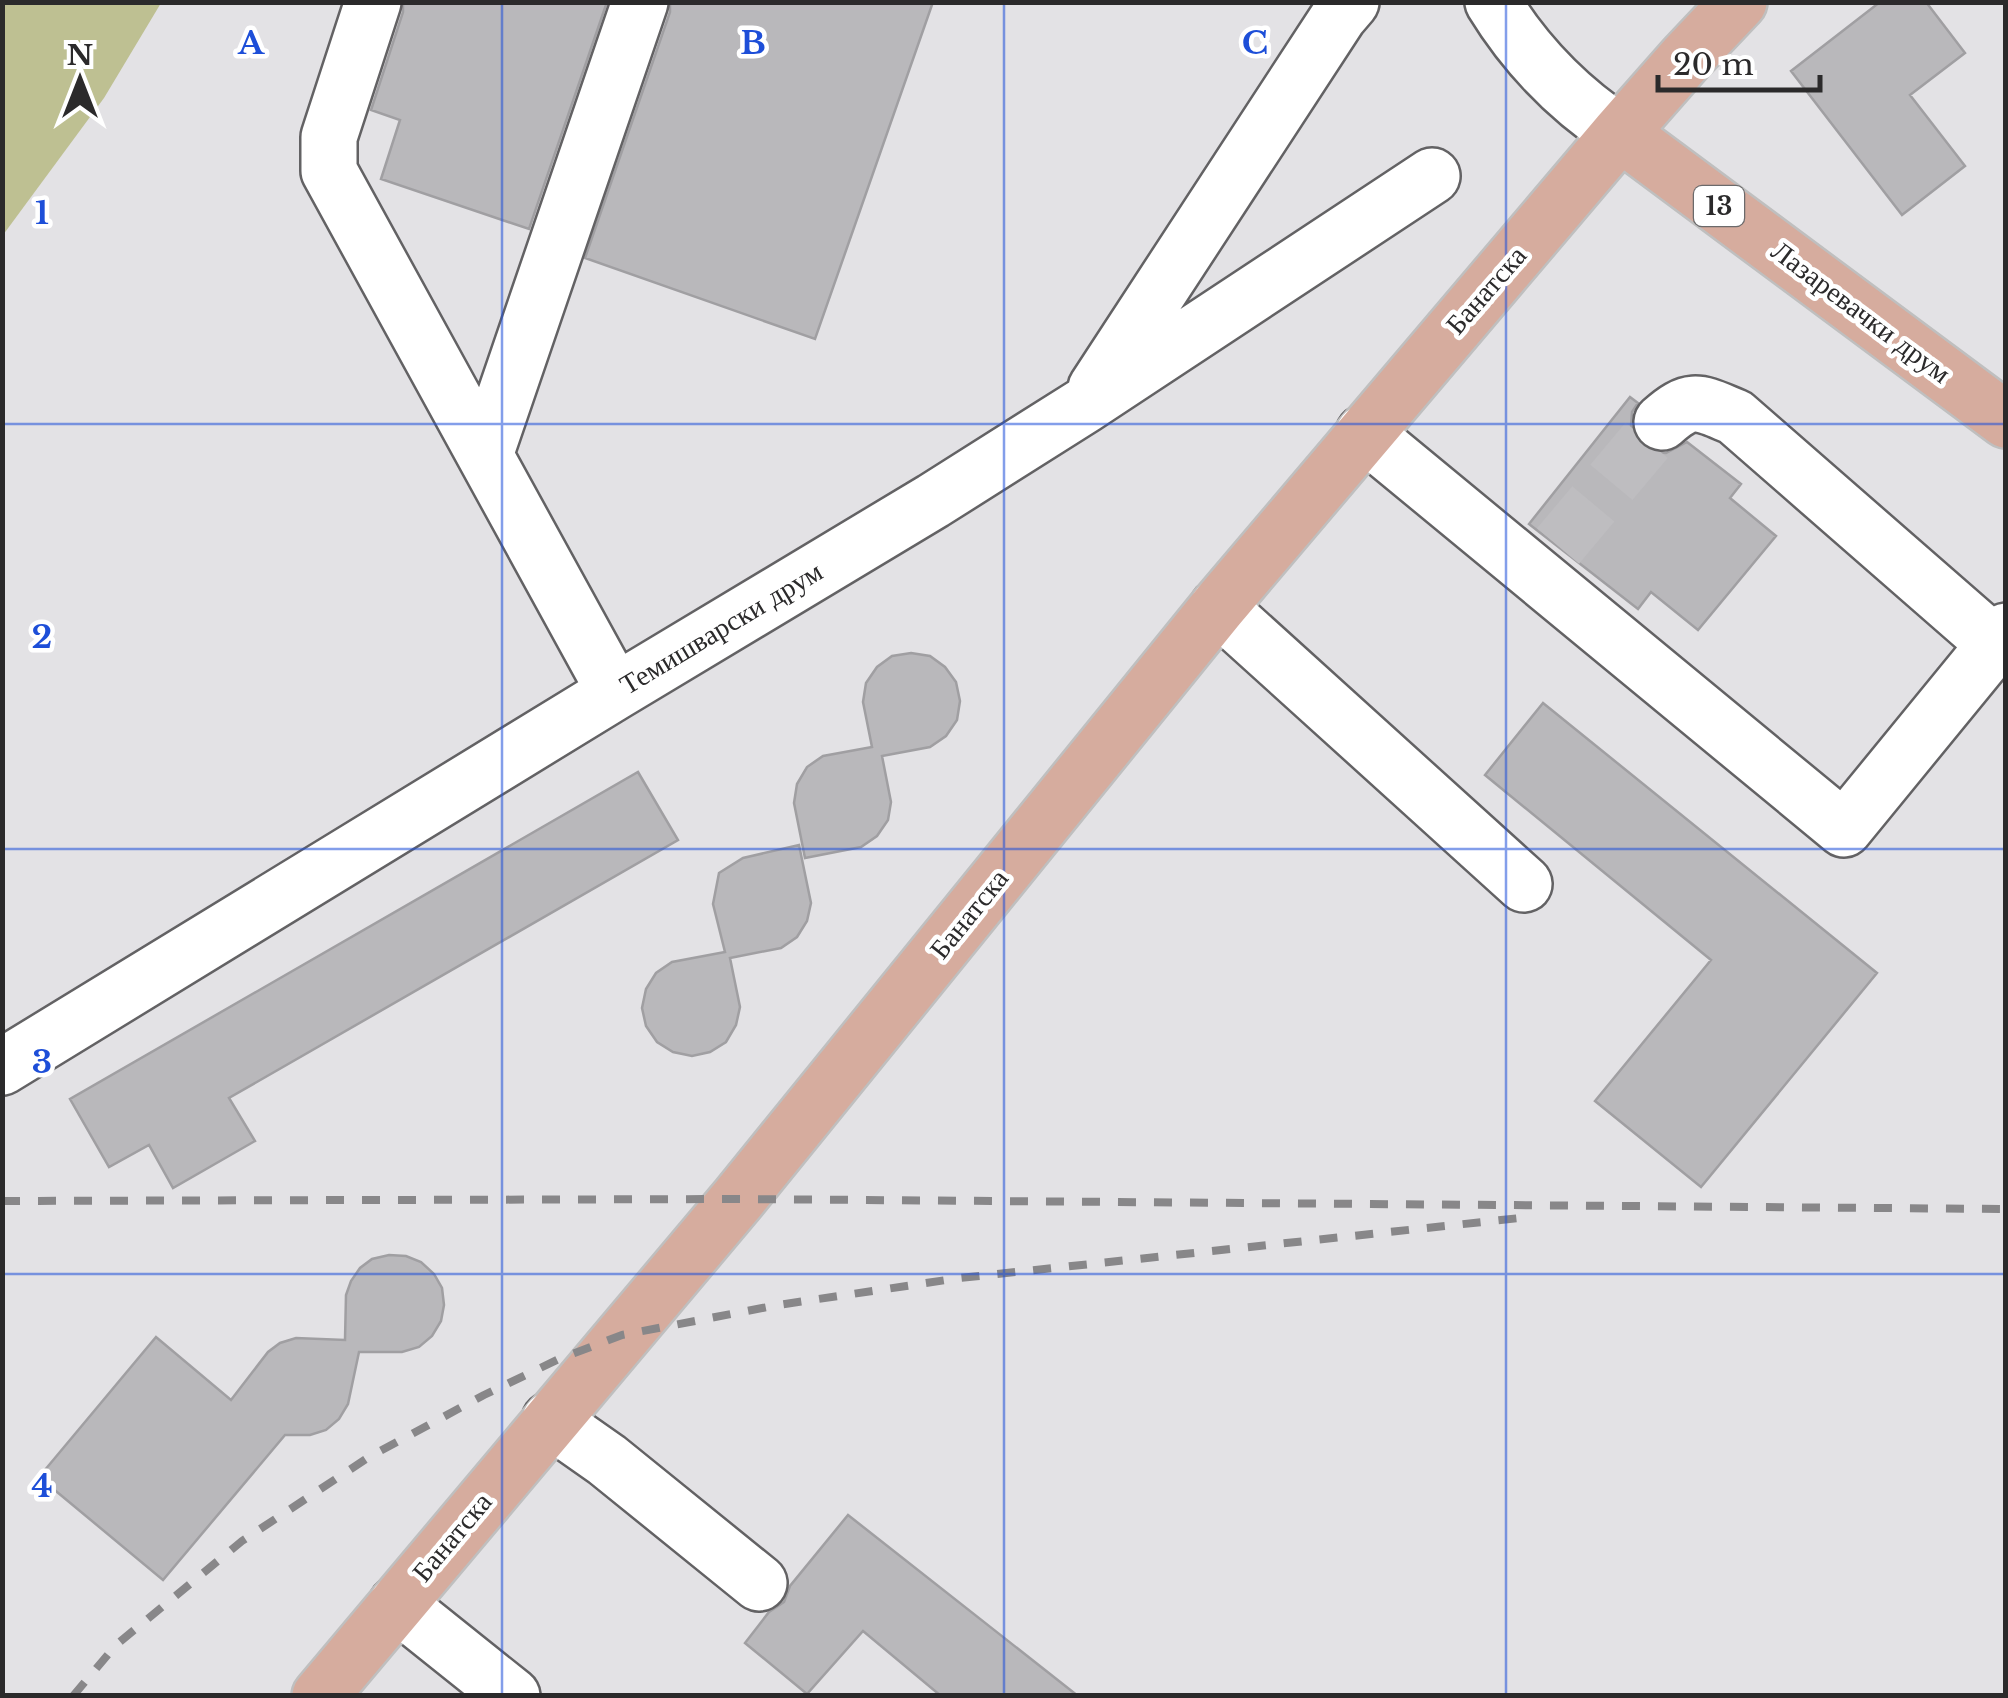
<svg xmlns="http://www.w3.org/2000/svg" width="2008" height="1698" viewBox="0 0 2008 1698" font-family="'Libre Baskerville',serif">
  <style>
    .green { fill: #bec092 }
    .building { fill: #b9b8bb; stroke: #a09fa2; stroke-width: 2.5 }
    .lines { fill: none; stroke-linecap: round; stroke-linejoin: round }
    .minor-tunnel { stroke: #bebdc0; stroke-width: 55; stroke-dasharray: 55 28; stroke-linecap: butt }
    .minor-casing { stroke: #636264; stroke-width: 60 }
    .major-casing { stroke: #bfbfbf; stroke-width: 60 }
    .minor { stroke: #fff; stroke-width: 55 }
    .major { stroke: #d6ac9e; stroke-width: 55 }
    .rail { stroke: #888789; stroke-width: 8; stroke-dasharray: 18 18; stroke-linecap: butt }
    .grid { fill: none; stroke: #1d4ed8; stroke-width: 2.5; stroke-opacity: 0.55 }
    .labels { text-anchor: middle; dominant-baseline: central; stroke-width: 9; stroke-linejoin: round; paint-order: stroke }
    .shield { fill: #fff; stroke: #6b6a6b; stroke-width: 2.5 }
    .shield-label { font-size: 25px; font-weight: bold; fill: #2b2a2b }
    .street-label { font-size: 28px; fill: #2b2a2b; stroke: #fff }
    .grid-label { font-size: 32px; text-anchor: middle; font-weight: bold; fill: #1d4ed8; stroke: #fff; stroke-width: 9; stroke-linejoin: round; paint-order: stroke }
  </style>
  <rect width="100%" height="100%" fill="#e3e2e5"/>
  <!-- green -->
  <path class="green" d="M3 2 161 3 104 98 3 235Z"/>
  <!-- building -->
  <path class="building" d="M403 2H607L529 229 381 179 400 120 371 110 403 12Z
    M670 2H933L815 339 585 258 670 12Z
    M1880 2H1926L1965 53 1910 95 1965 166 1902 215 1791 71Z
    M1630 397 1638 403 1632 412 1631 426 1639 443 1652 452 1666 453 1687 442 1741 484 1730 498 1776 536 1698 630 1651 592 1638 609 1529 524Z
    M911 653 930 656 945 667 956 682 960 701 957 720 946 736 930 747 882 756 891 802 888 820 877 836 861 847 805 858 794 803 797 784 807 767 823 756 872 747 863 702 866 683 877 667 892 656Z
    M1543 703 1877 973 1701 1187 1595 1101 1711 960 1485 775Z
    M638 772 678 840 229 1098 255 1141 173 1188 149 1145 109 1167 70 1099Z
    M799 845 811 903 807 921 797 937 781 948 730 958 740 1007 736 1025 726 1042 710 1052 692 1056 673 1052 657 1042 646 1026 642 1008 646 989 656 973 672 962 725 952 713 904 719 873 743 858Z
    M389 1255 406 1256 421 1262 434 1274 442 1288 444 1305 441 1321 432 1336 419 1347 402 1352H359L348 1404 339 1419 326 1430 310 1435H285L163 1580 39 1477 156 1337 231 1400 268 1352 280 1343 296 1338 345 1340 346 1295 351 1281 360 1268 372 1259Z
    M848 1515 1078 1696H941L863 1631 807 1694 745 1643 769 1612 784 1602 790 1586Z"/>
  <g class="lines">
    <!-- minor-tunnel -->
    <path class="minor-tunnel" d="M1558 546 1662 422"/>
    <defs>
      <path id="minor" d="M373 2 329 137V171L615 692
        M1493 2C1526 56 1567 98 1620 133
        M1096 388 1339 16 1351 2
        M1662 422C1692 395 1700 403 1735 417L1995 644
        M1364 433 1844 829 2006 631
        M485 455 640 2
        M1218 607 1524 884
        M2 1067 615 692 933 501 1085 405 1432 176
        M550 1420 607 1460 759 1583
        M397 1604 512 1696"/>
      <path id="major" d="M1620 133 2006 420
        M320 1696 738 1199 1218 607 1620 133 1686 58 1739 2"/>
    </defs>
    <!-- minor casing -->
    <use href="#minor" class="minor-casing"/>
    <!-- major casing -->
    <use href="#major" class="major-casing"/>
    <!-- minor -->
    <use href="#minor" class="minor"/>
    <!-- major -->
    <use href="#major" class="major"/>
    <!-- rail -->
    <path class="rail" d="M2 1201 738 1199 2006 1209
      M73 1696 116 1645 242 1541 369 1457 484 1395 559 1359 622 1335 778 1305 960 1278 1520 1218"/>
  </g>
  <!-- grid -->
  <path class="grid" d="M502 2V1696M1004 2V1696M1506 2V1696M2 424H2006M2 849H2006M2 1274H2006"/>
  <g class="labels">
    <!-- shield labels -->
    <rect class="shield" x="1694" y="186" width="50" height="40" rx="8"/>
    <g class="shield-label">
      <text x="1719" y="206">13</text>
    </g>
    <!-- street labels -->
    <g class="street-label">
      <text transform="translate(1486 290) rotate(-49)">Банатска</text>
      <text transform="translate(1861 312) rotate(37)">Лазаревачки друм</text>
      <text transform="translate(721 628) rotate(-31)">Темишварски друм</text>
      <text transform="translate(969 914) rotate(-51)">Банатска</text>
      <text transform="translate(452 1537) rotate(-50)">Банатска</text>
    </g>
  </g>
  <g class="grid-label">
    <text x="251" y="54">A</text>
    <text x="753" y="54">B</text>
    <text x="1255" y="54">C</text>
    <text x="42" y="224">1</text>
    <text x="42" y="648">2</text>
    <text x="42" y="1073">3</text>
    <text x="42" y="1497">4</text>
  </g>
  <!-- border -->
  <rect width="2008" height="1698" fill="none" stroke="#2b2a2b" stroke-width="10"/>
  <!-- north arrow -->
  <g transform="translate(80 80)" stroke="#ffffff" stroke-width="8" paint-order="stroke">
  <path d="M0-8L18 38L0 25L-18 38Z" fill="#2b2a2b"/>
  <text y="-15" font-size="28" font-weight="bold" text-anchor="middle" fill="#2b2a2b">N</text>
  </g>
  <!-- scale -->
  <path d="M1658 75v15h162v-15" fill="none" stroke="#2b2a2b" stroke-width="5"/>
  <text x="1673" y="75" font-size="30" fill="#2b2a2b" stroke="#ffffff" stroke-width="8" paint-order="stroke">20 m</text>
</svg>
